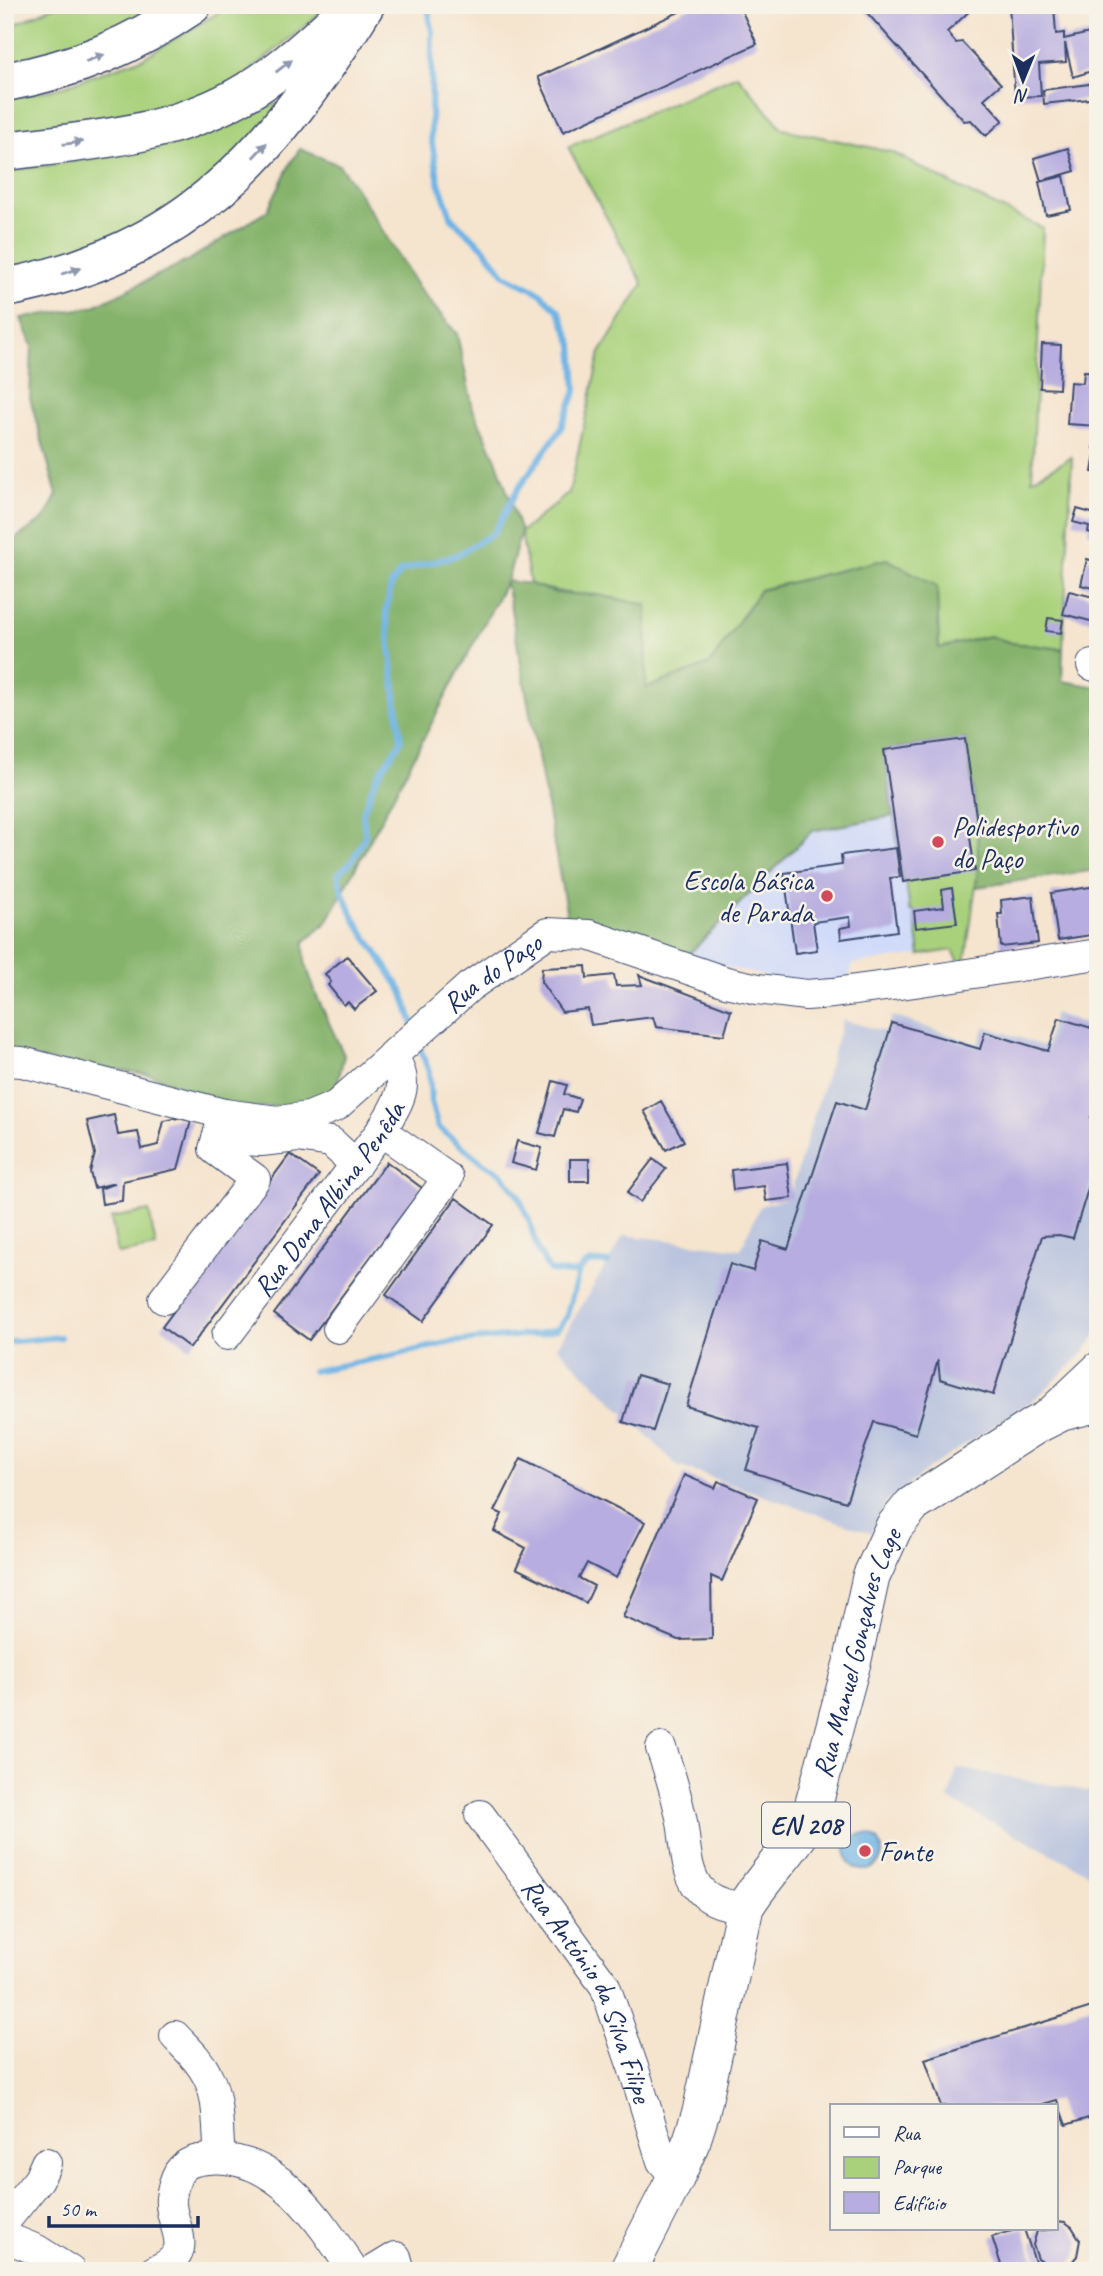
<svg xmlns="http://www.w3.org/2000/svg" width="1103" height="2276" viewBox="0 0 1103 2276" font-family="Caveat,sans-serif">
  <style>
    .built { fill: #d0daf9 }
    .industrial { fill: #bac4de }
    .green { fill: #a9d17c; stroke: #62806d; stroke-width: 2 }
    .forest { fill: #86b36c; stroke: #507165; stroke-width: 2 }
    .water { fill: #6fb4e5; stroke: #4572a2; stroke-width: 2 }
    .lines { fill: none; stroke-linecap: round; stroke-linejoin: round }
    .stream { stroke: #6fb4e5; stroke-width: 6 }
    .building { fill: #b7ade0 }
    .minor-casing { stroke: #3c4a6f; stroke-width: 32 }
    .major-casing { stroke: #3c4a6f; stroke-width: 39 }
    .highway-casing { stroke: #3c4a6f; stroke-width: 41 }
    .minor { stroke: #fff; stroke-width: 30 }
    .major { stroke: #fff; stroke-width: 37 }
    .highway { stroke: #fff; stroke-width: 38 }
    .oneway { fill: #8d97ae }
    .poi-dot { fill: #d1495b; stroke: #f7f3e8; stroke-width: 2.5 }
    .labels { text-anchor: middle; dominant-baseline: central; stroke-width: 5; stroke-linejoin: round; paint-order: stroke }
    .shield { fill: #f7f3e8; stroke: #5d6a87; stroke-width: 2 }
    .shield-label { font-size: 26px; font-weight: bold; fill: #1b2f5e }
    .poi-label { font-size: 28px; fill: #1b2f5e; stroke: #f7f3e8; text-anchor: start }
    .street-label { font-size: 28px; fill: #1b2f5e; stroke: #f7f3e8 }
  </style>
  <rect width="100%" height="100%" fill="#f7f3e8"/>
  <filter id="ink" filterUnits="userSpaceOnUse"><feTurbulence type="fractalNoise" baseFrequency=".0143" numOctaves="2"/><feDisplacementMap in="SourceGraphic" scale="14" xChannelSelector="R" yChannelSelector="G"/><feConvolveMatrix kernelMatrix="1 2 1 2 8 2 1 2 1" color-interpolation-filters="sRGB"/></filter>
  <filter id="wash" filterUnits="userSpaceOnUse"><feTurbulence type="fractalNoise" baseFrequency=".00686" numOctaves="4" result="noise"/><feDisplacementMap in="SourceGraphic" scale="28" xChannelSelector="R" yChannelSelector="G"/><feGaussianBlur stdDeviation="1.57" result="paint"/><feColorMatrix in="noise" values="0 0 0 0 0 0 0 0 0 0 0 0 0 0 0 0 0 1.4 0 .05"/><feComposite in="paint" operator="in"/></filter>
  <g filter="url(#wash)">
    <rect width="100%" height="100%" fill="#f5e4ce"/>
    <!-- built -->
    <path class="built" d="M893 816 910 911H914L920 955 853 964 848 980 800 985 686 957 812 831Z"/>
    <!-- industrial -->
    <path class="industrial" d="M1054 1013 1098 1029V1332L1083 1354 1036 1398 928 1469 887 1502 871 1533 678 1466 557 1347 624 1235 741 1249 760 1206 789 1198 843 1020 886 1032 892 1016 978 1044 985 1026 1046 1047Z
      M957 1768 1098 1793V1878L949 1800Z"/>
    <!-- green -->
    <path class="green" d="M57 5H169L94 46 5 67V29Z
      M231 5H330L237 82 167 111 5 134V99L59 88 143 58Z
      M737 75 783 129 892 152 973 195 1043 228 1032 479 1072 457 1063 649 1012 643 989 636 938 649 887 559 760 590 710 664 646 689 647 605C608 596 568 597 530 584L521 532 569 493 600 353 643 284 568 147Z
      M289 99 210 183 137 231 5 274V172L158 148Z
      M965 739 977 822 979 863 965 963 960 964 953 950 920 955 914 911H910L906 882H903L884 750Z
      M149 1211 156 1247 118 1254 111 1218Z"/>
    <!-- forest -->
    <path class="forest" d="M300 149 339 165 356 188 419 289 457 334 473 409 496 459 521 532 507 581 530 584 556 593 598 595 647 605 646 688 710 664 760 590 887 559 937 586 939 648 989 636 1012 643 1063 649 1062 681 1098 687V870L976 887C982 837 973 789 965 739L884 750 893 816 812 831 686 957 568 921 506 582 327 922 304 942 305 962 317 997 344 1055 337 1086 328 1095 296 1105 238 1109 152 1075 5 1054V543H9L44 519 57 495 30 398 32 346 21 318 92 307 189 260 267 211 291 162Z"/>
    <!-- water -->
    <path class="water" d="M846 1852a18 18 0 1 1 36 0a18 18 0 1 1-36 0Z"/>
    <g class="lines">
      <!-- stream -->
      <path class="stream" d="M413 1024 402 991 355 920 343 893 338 874 353 860 365 836 363 813 375 780 401 741 386 612 391 585 401 571 457 555 494 533 517 490 560 430 576 391 573 345 559 311 540 293 505 275 483 247 452 219 439 183 431 137 432 33 428 5
        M419 1045 429 1072 431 1102 438 1127 483 1163 502 1174 518 1195 529 1220 538 1251 550 1271 571 1273 579 1271
        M5 1342 60 1337
        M313 1371 395 1355 451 1342 538 1334 557 1329 566 1318 579 1271C587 1260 596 1261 608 1263"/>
    </g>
    <g id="blocks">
      <!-- building -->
      <path class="building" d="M694 5H739L757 44 563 132 538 77Z
        M860 5H976L947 32 956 43 962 42 1001 84 984 99 1003 120 986 136 971 120 964 121Z
        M1009 5H1054L1056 34 1064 33V39L1098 31V69L1073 77 1065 43 1066 62 1039 64 1041 96 1015 97Z
        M1097 83 1098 98 1044 104 1043 90Z
        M1068 148 1075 171 1041 181 1034 158Z
        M1064 176 1071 210 1046 215 1039 182Z
        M1042 344 1061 345 1059 389 1040 388Z
        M1084 371 1098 372V426L1067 424 1070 382 1083 383Z
        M1097 434H1098V473L1092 472 1096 449 1093 448Z
        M1097 505H1098V535L1088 532 1089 526 1073 522 1077 509 1095 514Z
        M1087 559 1098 562V589L1081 585Z
        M1069 591 1098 598V623L1063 614Z
        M1048 618 1063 620 1061 633 1046 631Z
        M965 739 977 822 968 824 975 871 903 882 884 750Z
        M896 848 900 877 890 878 897 931 841 939 840 928 851 926 850 917 813 922 817 950 795 953 784 873 842 865 841 855Z
        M1097 886 1098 934 1058 940 1051 893Z
        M952 888 957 923 916 928 914 911 944 907 942 890Z
        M1033 896 1038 943 1001 947 998 914H1002L1001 900Z
        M347 956 377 991 354 1009 348 1002 344 1005 328 985 331 982 325 974Z
        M586 966 587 978 614 975 616 986 642 985 639 975 731 1010 724 1035 656 1027 653 1017 591 1025 588 1009 562 1012 541 982 542 968Z
        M1059 1018 1098 1030V1100L1091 1117 1098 1119V1156L1073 1238 1059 1235 1042 1236 993 1395 940 1379 938 1360 916 1434 874 1422 846 1502 746 1470 759 1428 686 1406 730 1264 753 1271 762 1241 788 1249 837 1101 865 1110 892 1023 980 1049 985 1032 1048 1051Z
        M553 1081 567 1085 564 1094 580 1099 576 1112 563 1109 555 1137 539 1133Z
        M661 1101 684 1141 666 1150 644 1111Z
        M114 1115 118 1135 138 1132 142 1149 158 1145 164 1121 178 1118 191 1121 178 1169 123 1181 122 1201 102 1204 100 1189 115 1183 94 1188 90 1172 95 1154 87 1121Z
        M517 1141 542 1148 536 1170 511 1163Z
        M290 1154 319 1175 190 1348 162 1327Z
        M570 1159H589V1181H570Z
        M653 1159 666 1169 640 1202 627 1193Z
        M387 1162 422 1188 309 1340 274 1314Z
        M787 1163 792 1198 766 1201 764 1186 733 1190 731 1170Z
        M456 1198 493 1225 423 1321 386 1295Z
        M637 1375 668 1384 653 1431 623 1422Z
        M521 1459 645 1522 616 1578 587 1563 579 1578 594 1586 586 1603 516 1568 526 1548 494 1531 502 1514 495 1511Z
        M684 1475 715 1488 718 1481 758 1498 722 1581 711 1576 712 1639 678 1640 623 1617Z
        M1098 2005V2115L1066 2125 1057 2100 1036 2106H941L925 2059Z
        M1056 2221 1065 2222 1072 2227 1080 2240 1077 2256 1072 2262 1058 2268 1051 2267 1038 2259 1033 2245 1037 2231 1056 2229Z
        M1018 2229H1024L1038 2271H1003L992 2237Z"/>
    </g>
  </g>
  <g filter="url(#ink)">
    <use href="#blocks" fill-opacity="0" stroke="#3c4a6f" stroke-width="2"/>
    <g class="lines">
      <defs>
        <g id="minor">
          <path d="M1092 665 1098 667"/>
          <path id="s1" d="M5 1061 22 1062 224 1114 278 1121 309 1117 336 1106 469 987 547 933 589 935 726 982 758 989 806 995 833 993 915 982 1098 954"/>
          <path d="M217 1139 261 1141 298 1137 331 1142 356 1165"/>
          <path d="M164 1299 255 1179 214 1149 224 1114"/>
          <path d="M338 1328 448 1178 381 1131"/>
          <path id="s2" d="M227 1335 381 1131C397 1103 413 1086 392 1055"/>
          <path d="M1045 1417 1098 1367"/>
          <path d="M661 1748C669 1770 676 1793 681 1817 686 1839 684 1866 697 1886 708 1902 727 1906 745 1907"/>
          <path id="s3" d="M480 1815 605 1986 636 2076 662 2161 676 2177"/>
          <path d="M175 2036C186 2048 199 2059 207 2075 220 2098 217 2131 220 2158"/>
          <path d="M5 2221 39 2179 46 2163"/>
          <path d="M5 2237 37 2250 70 2271"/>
          <path d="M154 2271C201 2252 168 2225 171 2198 172 2190 175 2179 179 2172 186 2162 196 2160 207 2159 276 2152 321 2221 353 2271"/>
          <path d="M373 2271 396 2257 400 2271"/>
        </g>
        <g id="major">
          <path id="s4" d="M628 2271 676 2177 692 2140 701 2112 745 1907C764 1875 792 1850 810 1818L853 1659 871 1577 894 1527 912 1505 1036 1425 1062 1412 1098 1403"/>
        </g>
        <path id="highway" d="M5 82C76 69 132 46 192 5
          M5 151C88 141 175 136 248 91 284 69 314 42 344 13
          M5 288C186 253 272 155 365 5"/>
      </defs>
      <!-- minor casing -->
      <use href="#minor" class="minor-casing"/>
      <!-- major casing -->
      <use href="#major" class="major-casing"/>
      <!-- highway casing -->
      <use href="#highway" class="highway-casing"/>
      <!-- minor -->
      <use href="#minor" class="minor"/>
      <!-- major -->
      <use href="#major" class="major"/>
      <!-- highway -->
      <use href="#highway" class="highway"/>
    </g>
    <!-- one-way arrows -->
    <defs><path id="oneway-solid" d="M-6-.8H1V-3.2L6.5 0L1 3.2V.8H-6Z" transform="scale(1.75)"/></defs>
    <g class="oneway">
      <use href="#oneway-solid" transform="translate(95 58) rotate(-21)"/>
      <use href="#oneway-solid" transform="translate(284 66) rotate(-37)"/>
      <use href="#oneway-solid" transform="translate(73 143) rotate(-7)"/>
      <use href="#oneway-solid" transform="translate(260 150) rotate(-47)"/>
      <use href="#oneway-solid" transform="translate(71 271) rotate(-18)"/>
    </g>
  </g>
  <!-- markers -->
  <g class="poi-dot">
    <circle cx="938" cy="842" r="7"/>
    <circle cx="827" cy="896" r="7"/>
    <circle cx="865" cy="1851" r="7"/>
  </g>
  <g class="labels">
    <!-- shield labels -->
    <rect class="shield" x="762" y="1802.5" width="88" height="45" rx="5"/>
    <g class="shield-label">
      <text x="806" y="1825">EN 208</text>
    </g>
    <!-- poi labels -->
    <g class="poi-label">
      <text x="952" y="826">Polidesportivo<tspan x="952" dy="32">do Paço</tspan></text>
      <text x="813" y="880" text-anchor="end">Escola Básica<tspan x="813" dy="32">de Parada</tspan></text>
      <text x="879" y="1851">Fonte</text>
    </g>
    <!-- street labels -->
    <g class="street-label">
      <text stroke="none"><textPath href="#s1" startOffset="546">Rua do Paço</textPath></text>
      <text stroke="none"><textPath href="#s2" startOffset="170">Rua Dona Albina Penêda</textPath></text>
      <text stroke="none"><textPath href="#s4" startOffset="667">Rua Manuel Gonçalves Lage</textPath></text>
      <text stroke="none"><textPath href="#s3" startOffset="208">Rua António da Silva Filipe</textPath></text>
    </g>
  </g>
  <!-- margin -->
  <rect width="1103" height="2276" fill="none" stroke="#f7f3e8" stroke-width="28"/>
  <!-- legend -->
  <rect x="830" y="2104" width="228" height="126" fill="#f7f3e8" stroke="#9fa5b1" stroke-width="2"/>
  <rect x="844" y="2127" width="35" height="10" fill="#ffffff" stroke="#9fa5b1" stroke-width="2"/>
  <text x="893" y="2140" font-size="21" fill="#1b2f5e">Rua</text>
  <rect x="844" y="2157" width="35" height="21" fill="#a9d17c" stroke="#9fa5b1" stroke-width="2"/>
  <text x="893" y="2174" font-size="21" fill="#1b2f5e">Parque</text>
  <rect x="844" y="2192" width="35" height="21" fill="#b7ade0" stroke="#9fa5b1" stroke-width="2"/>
  <text x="893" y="2210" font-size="21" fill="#1b2f5e">Edifício</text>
  <!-- north arrow -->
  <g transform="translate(1023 80) rotate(181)" stroke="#f7f3e8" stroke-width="5" paint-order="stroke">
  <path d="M0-5L12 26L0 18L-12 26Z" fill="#1b2f5e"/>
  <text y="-10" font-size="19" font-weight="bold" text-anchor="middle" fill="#1b2f5e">N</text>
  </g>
  <!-- scale -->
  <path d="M49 2216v10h149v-10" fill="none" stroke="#1b2f5e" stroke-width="3.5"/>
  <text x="60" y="2216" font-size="21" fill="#1b2f5e" stroke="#f7f3e8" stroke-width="5" paint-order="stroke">50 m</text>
</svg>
